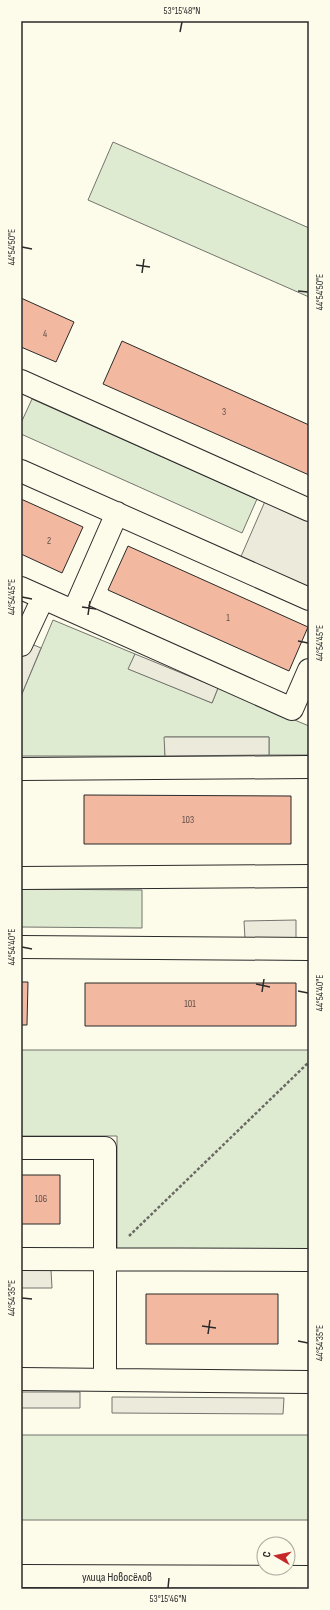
<svg xmlns="http://www.w3.org/2000/svg" width="330" height="1610" viewBox="0 0 330 1610" font-family="'Sofia Sans Condensed',sans-serif">
  <style>
    .green { fill: #deebd1; stroke: #74746e }
    .parking { fill: #eceadb; stroke: #74746e }
    .building { fill: #f2b8a0; stroke: #2b2b2b }
    .lines { fill: none; stroke-linecap: round; stroke-linejoin: round }
    .minor-casing { stroke: #2b2b2b; stroke-width: 24 }
    .path { stroke: #6a6964; stroke-width: 2.5; stroke-dasharray: 3 2; stroke-linecap: butt }
    .minor { stroke: #fdfbea; stroke-width: 22 }
    .ticks { fill: none; stroke: #2b2b2b; stroke-width: 1.5 }
    .labels { text-anchor: middle; dominant-baseline: central; stroke-width: 3; stroke-linejoin: round; paint-order: stroke }
    .number-label { font-size: 10px; fill: #5d4e48 }
    .street-label { font-size: 12px; fill: #2b2b2b; stroke: #fdfbea }
    .neatline { fill: none; stroke: #2b2b2b; stroke-width: 1.5 }
    .ticks-label { font-size: 10px; text-anchor: middle; fill: #2b2b2b }
  </style>
  <rect width="100%" height="100%" fill="#fdfbea"/>
  <!-- green -->
  <path class="green" d="M113 142 309 228V297L88 200Z
    M32 399 257 499 242 533 21 434V423Z
    M53 620 135 654 129 669 212 703 218 688 309 726V755H269V737H165V756H21V696Z
    M21 889 142 890V928L21 927Z
    M21 1050H309V1257H117V1136H21Z
    M21 1435H309V1520H21Z"/>
  <!-- parking -->
  <path class="parking" d="M266 499 309 517V591L239 561Z
    M27 642 41 648 21 696V656Z
    M135 654 218 688 212 703 128 669Z
    M164 737H269V755L165 756Z
    M296 920V938L245 939 244 921Z
    M21 1270H51L52 1288H21Z
    M21 1392H80V1408H21Z
    M112 1397 284 1398 283 1414 112 1413Z"/>
  <!-- building -->
  <path class="building" d="M21 298 74 322 56 362 21 347Z
    M122 341 309 425V475L103 384Z
    M21 499 83 527 62 573 21 554Z
    M128 546 308 627 289 671 108 590Z
    M84 795 291 796V844H84Z
    M21 982H28L27 1025H21Z
    M85 983H296V1026H85Z
    M21 1175H60V1224H21Z
    M146 1294H278V1344H146Z"/>
  <g class="lines">
    <defs>
      <path id="minor" d="M21 381 309 510
        M21 471 309 599
        M21 588 292 709 309 670
        M74 611 117 513
        M21 645 43 598
        M21 769 309 767
        M21 878 309 876
        M21 947 309 949
        M21 1148H105V1379
        M21 1259 309 1260
        M21 1379 309 1382
        M21 1576 309 1577"/>
    </defs>
    <!-- minor casing -->
    <use href="#minor" class="minor-casing"/>
    <!-- path -->
    <path class="path" d="M129 1236 309 1062"/>
    <!-- minor -->
    <use href="#minor" class="minor"/>
  </g>
  <!-- ticks -->
  <path class="ticks" d="M180 32 182 22M22 247 32 249M136 265 150 267M142 273 144 259M298 291 308 292M22 597 32 599M82 607 96 609M88 615 90 601M298 641 308 643M22 947 32 949M256 984 270 987M298 991 308 993M262 992 264 979M22 1298 32 1299M202 1326 216 1328M208 1334 210 1320M298 1341 308 1343M168 1588 169 1578"/>
  <g class="labels">
    <!-- number labels -->
    <g class="number-label">
      <text x="45" y="334">4</text>
      <text x="224" y="412">3</text>
      <text x="49" y="541">2</text>
      <text x="228" y="618">1</text>
      <text x="188" y="820">103</text>
      <text x="190" y="1004">101</text>
      <text x="41" y="1199">106</text>
    </g>
    <!-- street labels -->
    <g class="street-label">
      <text x="117" y="1577">улица Новосёлов</text>
    </g>
  </g>
  <!-- border -->
  <rect width="330" height="1610" fill="none" stroke="#fdfbea" stroke-width="44"/>
  <!-- north arrow -->
  <g transform="translate(276 1556) rotate(279)"><circle r="19" fill="#fdfbea" stroke="#a9a89e"/>
  <path d="M0-3L7 15L0 10L-7 15Z" fill="#c62828"/>
  <text y="-6" font-size="11" font-weight="bold" text-anchor="middle" fill="#2b2b2b">С</text>
  </g>
  <rect x="22" y="22" width="286" height="1566" class="neatline"/>
  <g class="ticks-label">
    <text x="182" y="14">53°15'48"N</text>
    <text transform="translate(11 247) rotate(-90)" y="4">44°54'50"E</text>
    <text transform="translate(319 292) rotate(-90)" y="4">44°54'50"E</text>
    <text transform="translate(11 597) rotate(-90)" y="4">44°54'45"E</text>
    <text transform="translate(319 643) rotate(-90)" y="4">44°54'45"E</text>
    <text transform="translate(11 947) rotate(-90)" y="4">44°54'40"E</text>
    <text transform="translate(319 993) rotate(-90)" y="4">44°54'40"E</text>
    <text transform="translate(11 1298) rotate(-90)" y="4">44°54'35"E</text>
    <text transform="translate(319 1343) rotate(-90)" y="4">44°54'35"E</text>
    <text x="168" y="1602">53°15'46"N</text>
  </g>
</svg>
